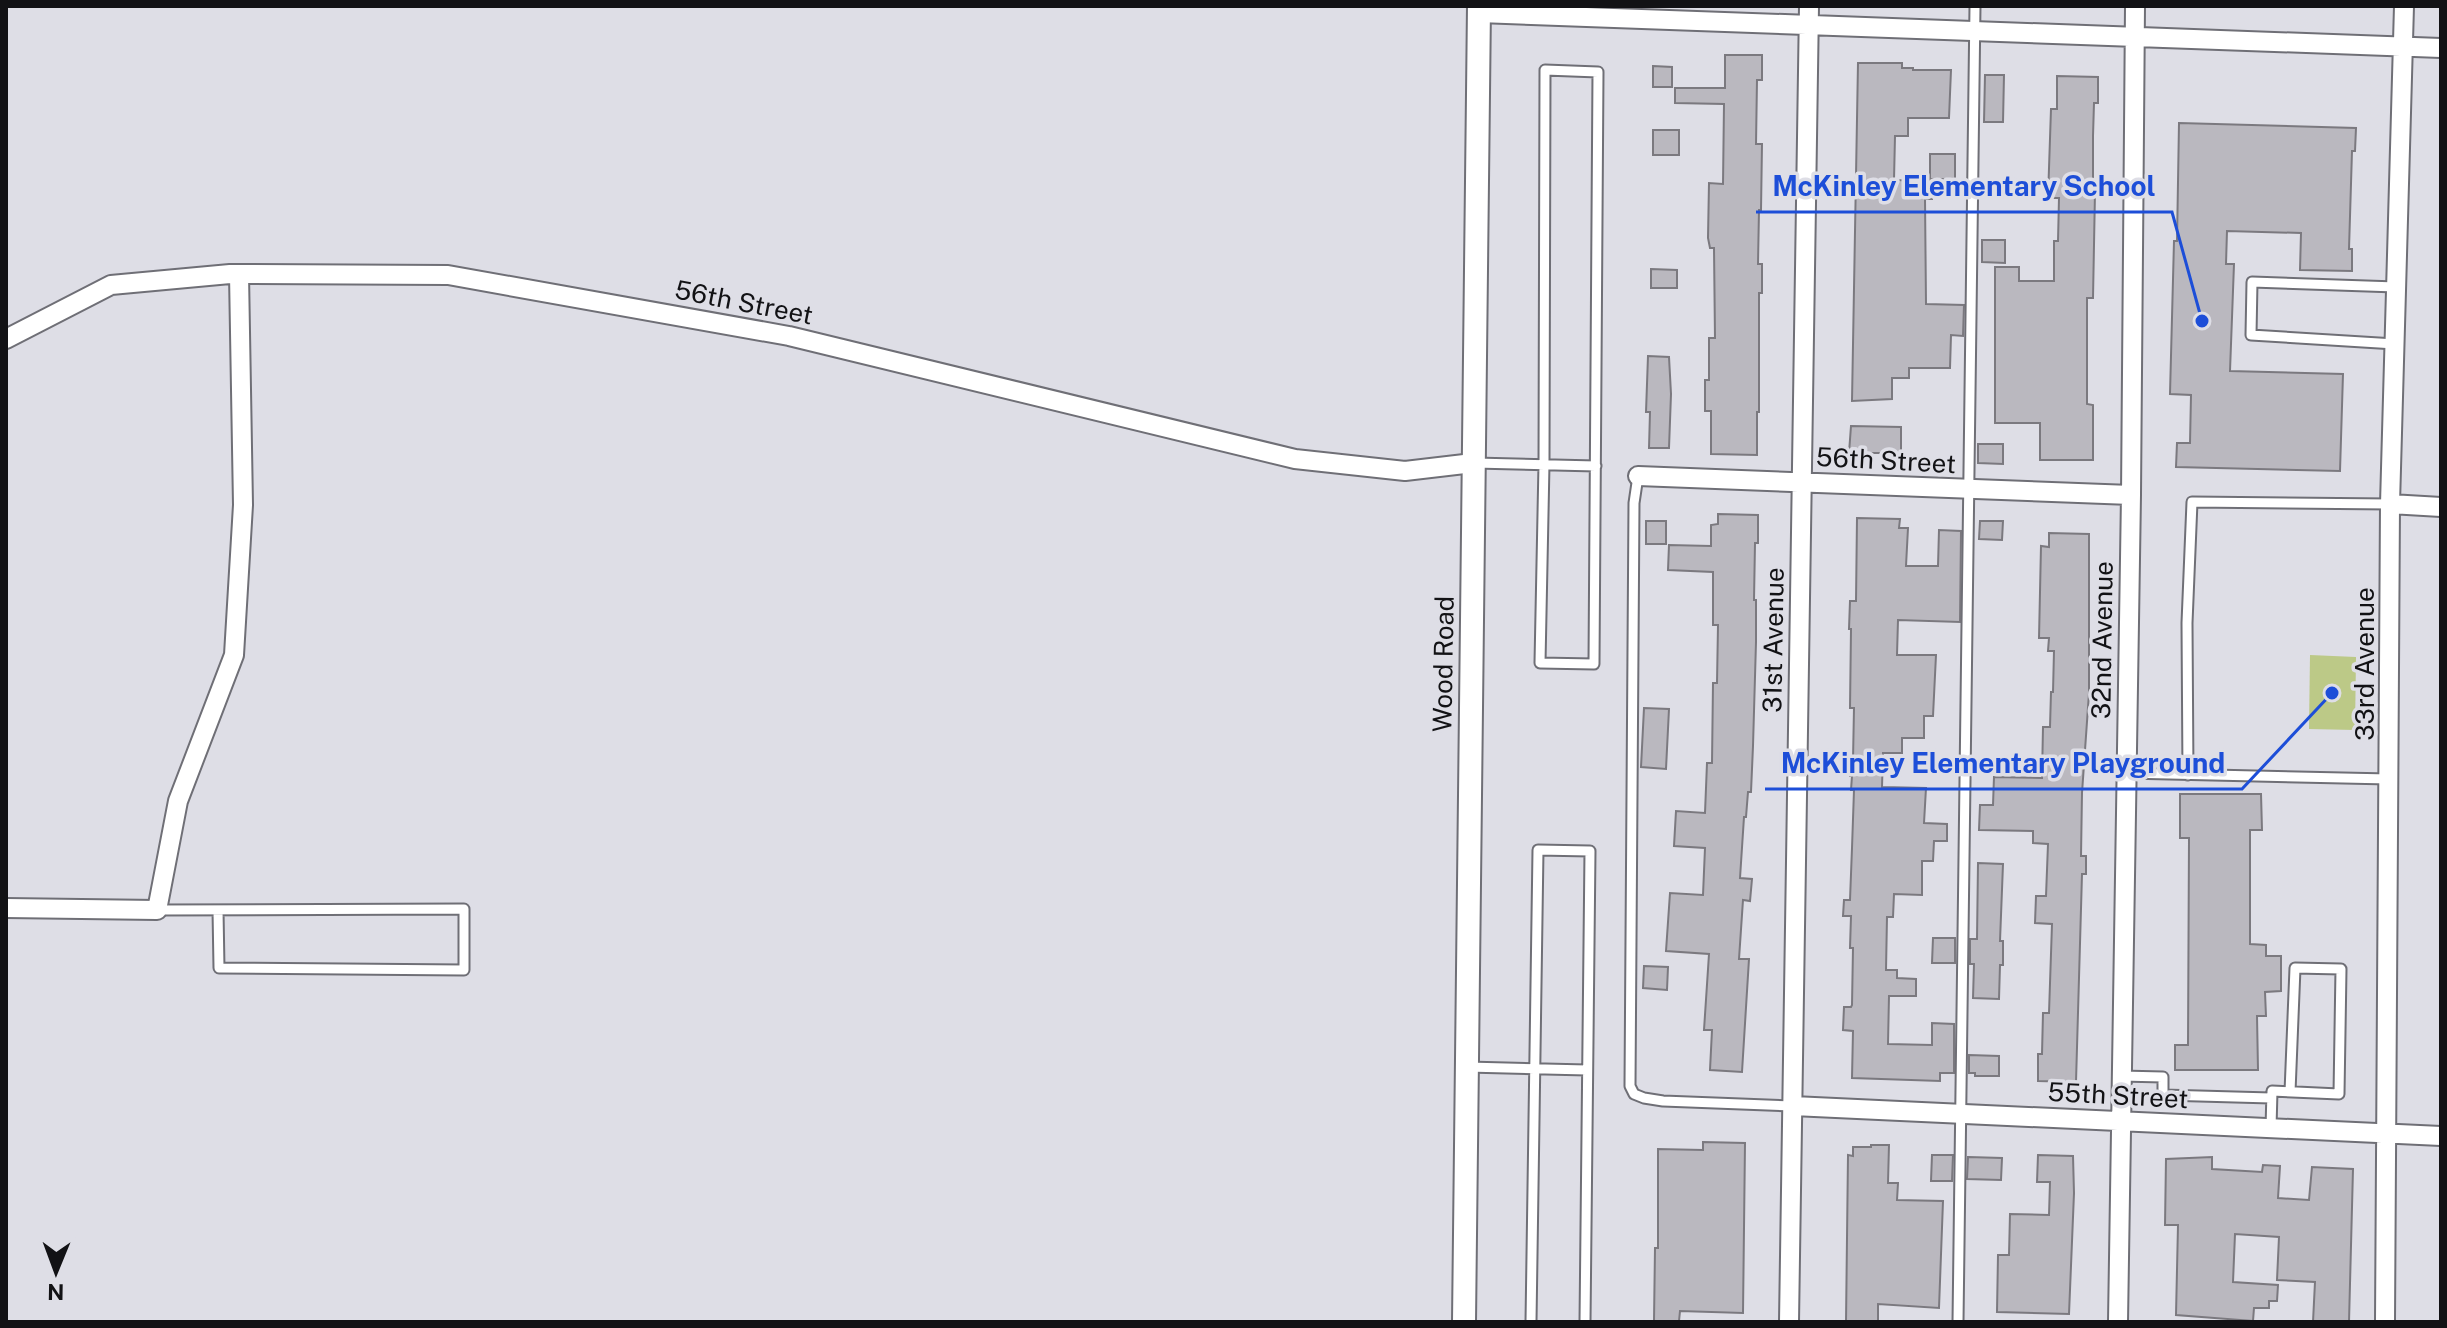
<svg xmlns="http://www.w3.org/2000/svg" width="2447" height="1328" viewBox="0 0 2447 1328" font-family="'Public Sans',sans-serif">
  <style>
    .green { fill: #bcc987 }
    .building { fill: #bab8bf; stroke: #7b797f; stroke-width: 2 }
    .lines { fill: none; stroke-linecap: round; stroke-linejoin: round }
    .service-casing { stroke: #6f6f76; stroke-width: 13 }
    .minor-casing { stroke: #6f6f76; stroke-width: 22 }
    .tertiary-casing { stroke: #6f6f76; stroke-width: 26 }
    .service { stroke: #fff; stroke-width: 9 }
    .minor { stroke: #fff; stroke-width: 18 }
    .tertiary { stroke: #fff; stroke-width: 22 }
    .labels { text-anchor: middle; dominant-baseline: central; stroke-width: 7; stroke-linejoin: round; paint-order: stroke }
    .street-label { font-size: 26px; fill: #121215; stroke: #dedee6 }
    .leader { fill: none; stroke: #1d4ed8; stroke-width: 3 }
    .callout-dot { fill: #1d4ed8; stroke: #dedee6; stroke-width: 3 }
    .callout-label { font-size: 28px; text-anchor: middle; font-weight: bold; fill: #1d4ed8; stroke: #dedee6; stroke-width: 7; stroke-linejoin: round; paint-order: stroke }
  </style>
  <rect width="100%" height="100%" fill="#dedee6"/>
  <!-- green -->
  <path class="green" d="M2310 655 2356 657 2355 730 2309 729Z"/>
  <!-- building -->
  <path class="building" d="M1725 55H1762V80H1757L1756 144H1762L1761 210H1759L1758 264H1762V293H1759V412H1757V455L1711 454V411H1705V380H1709V338H1715L1714 248H1710L1708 238 1709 183 1723 184 1724 104 1675 103V88H1725Z
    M1858 63H1902V68H1913V70H1951L1949 118H1908V136H1895L1894 180 1932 181V199H1925L1926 304 1964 305 1963 336 1951 335 1950 368H1909V378H1892V399L1852 401Z
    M1653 66 1672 67V87H1653Z
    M1985 75H2004L2003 122H1984Z
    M2057 76 2098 77V103H2094L2093 136V192H2095L2093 298H2087V404L2093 405V460H2040V423H1995V267H2019V281H2054V241H2058L2059 198H2048L2051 109H2057Z
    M2179 123 2356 128 2355 151H2352L2349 249H2352V271L2300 270 2301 233 2227 231 2226 264H2234L2230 371 2343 374 2340 471 2176 467 2177 443H2190L2191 395 2170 394 2174 241H2177Z
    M1653 130H1679V155H1653Z
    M1930 154H1955V179H1930Z
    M1982 240H2005V263L1982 262Z
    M1651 269 1677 270V288H1651Z
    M1648 356 1669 357 1671 394 1669 448H1649L1650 412H1646Z
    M1851 426 1901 427V453H1849Z
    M1978 444H2003V464L1978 463Z
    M1718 514 1758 515V543H1755L1754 600H1756V642L1753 746 1751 792H1748L1746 817H1744L1740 878 1752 879 1750 901 1743 900 1739 959H1749L1742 1072 1710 1070 1712 1030H1704L1709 954 1666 951 1670 893 1703 895 1705 848 1674 846 1676 811 1705 813 1707 763H1712L1713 683H1717L1718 625H1713V572L1668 570 1669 545 1711 546V525L1718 524Z
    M1857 518 1900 519 1899 528H1908L1906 566H1938L1939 530 1961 531 1960 622 1898 620 1897 655H1936L1933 716H1924V738H1902V753H1883L1882 787 1926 788 1924 823 1947 824V841H1934L1933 861H1922V895L1894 894 1893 917H1887L1886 970H1897V978L1916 979V996H1889L1888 1044 1932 1045V1023L1954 1024V1073H1940V1081L1852 1078 1853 1031 1843 1030 1844 1007H1851L1852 1005 1853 948H1850L1851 916H1843L1844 900H1850L1852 848 1854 790H1851L1852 776H1850V760H1853L1854 708H1850L1851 629H1849L1850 601H1856Z
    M1646 521H1666V544H1646Z
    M1980 521H2003L2002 540 1979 539Z
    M2049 533 2089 534V693L2082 793 2081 856H2086V874H2082L2076 1082 2038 1081V1054H2042L2043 1013H2049L2052 924 2035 923 2036 896H2046L2048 844 2033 843V831L1979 830 1980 805H1993L1994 777 2042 778 2043 727H2050L2051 692H2053L2054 651H2048L2049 638H2039L2041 546 2049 547Z
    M1644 708 1669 709 1666 769 1641 767Z
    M2180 794H2261L2262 830H2250V944L2266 945V956H2281V991L2265 992 2266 1016H2257L2258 1070H2175V1045H2188L2189 838H2180Z
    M1978 863 2003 864 2000 941H2003V965H2000L1999 999 1973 998 1974 964H1970V939H1977Z
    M1933 938H1955V963H1932Z
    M1644 966 1668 967 1667 990 1643 988Z
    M1969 1055 1999 1056V1076H1975V1073H1969Z
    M1703 1142 1745 1143 1743 1313 1680 1311 1679 1321H1654L1655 1248H1658V1149L1703 1150Z
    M1871 1145H1889L1888 1183H1898L1897 1200 1943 1201 1939 1308 1878 1304V1322H1846L1848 1155 1853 1156V1147H1871Z
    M1932 1155H1953L1952 1181H1931Z
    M2038 1155 2073 1156 2074 1193 2069 1314 1997 1312 1998 1255H2009L2010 1214 2049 1215 2050 1182H2037Z
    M1968 1157 2002 1158 2001 1180 1967 1179Z
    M2212 1157V1169L2262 1172 2263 1165 2280 1166 2278 1198 2309 1200 2312 1167 2353 1169 2349 1322H2313L2315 1282 2277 1280 2279 1237 2235 1234 2233 1282 2278 1285 2277 1301H2269V1308H2254L2253 1321 2176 1315 2178 1225H2165L2166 1159Z"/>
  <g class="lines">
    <defs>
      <path id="service" d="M1545 70 1598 72 1594 664 1540 663 1544 464Z
        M2395 344 2251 335 2252 282 2396 287
        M1475 463 1596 466
        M1638 476 1634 503 1630 1086 1634 1094 1644 1098 1663 1101 1793 1106
        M2126 773 2389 779
        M2188 775 2187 623 2192 502 2390 504
        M157 910 464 909V970L219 968 218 910
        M1467 1067 1587 1070
        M2121 1076 2163 1077V1095L2271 1098
        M2271 1128 2272 1091 2339 1094 2341 969 2295 968 2290 1092
        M1531 1322 1538 850 1590 851 1585 1322
        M1958 1322 1975 6"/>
      <path id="minor" d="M1479 13 2441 48
        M6 339 111 285 230 274 448 275 789 336 1295 459 1405 471 1473 463
        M1638 476 2131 495
        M2390 504 2441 507
        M6 908 157 910 178 801 234 655 243 505 239 274
        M1793 1106 2441 1136
        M1789 1322 1809 6
        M2118 1322 2131 495 2135 6
        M2385 1322 2390 504 2404 6"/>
      <path id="tertiary" d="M1464 1322 1479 6"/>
    </defs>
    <!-- service casing -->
    <use href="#service" class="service-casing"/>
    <!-- minor casing -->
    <use href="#minor" class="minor-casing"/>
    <!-- tertiary casing -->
    <use href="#tertiary" class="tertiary-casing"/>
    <!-- service -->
    <use href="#service" class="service"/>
    <!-- minor -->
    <use href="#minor" class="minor"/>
    <!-- tertiary -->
    <use href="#tertiary" class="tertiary"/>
  </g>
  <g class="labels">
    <!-- street labels -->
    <g class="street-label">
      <text transform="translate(744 302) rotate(11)">56th Street</text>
      <text transform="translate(1886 460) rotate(3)">56th Street</text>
      <text transform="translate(1773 640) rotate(-89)">31st Avenue</text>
      <text transform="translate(2102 640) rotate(-89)">32nd Avenue</text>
      <text transform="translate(1443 664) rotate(-89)">Wood Road</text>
      <text transform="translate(2364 664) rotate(-90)">33rd Avenue</text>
      <text transform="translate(2118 1095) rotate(3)">55th Street</text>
    </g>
  </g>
  <!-- callouts -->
  <path class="leader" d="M2202 321L2172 212H1756M2332 693L2242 789H1765"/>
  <g class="callout-dot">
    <circle cx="2202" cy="321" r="8"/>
    <circle cx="2332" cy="693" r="8"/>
  </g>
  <g class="callout-label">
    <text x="1964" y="196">McKinley Elementary School</text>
    <text x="2003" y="773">McKinley Elementary Playground</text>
  </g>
  <!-- border -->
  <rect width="2447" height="1328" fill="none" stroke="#121215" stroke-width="16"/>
  <!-- north arrow -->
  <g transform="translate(56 1272) rotate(181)" stroke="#dedee6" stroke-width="6" paint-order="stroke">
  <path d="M0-6L14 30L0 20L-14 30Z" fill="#121215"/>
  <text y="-12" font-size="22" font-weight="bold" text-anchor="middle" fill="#121215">N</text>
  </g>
</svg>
